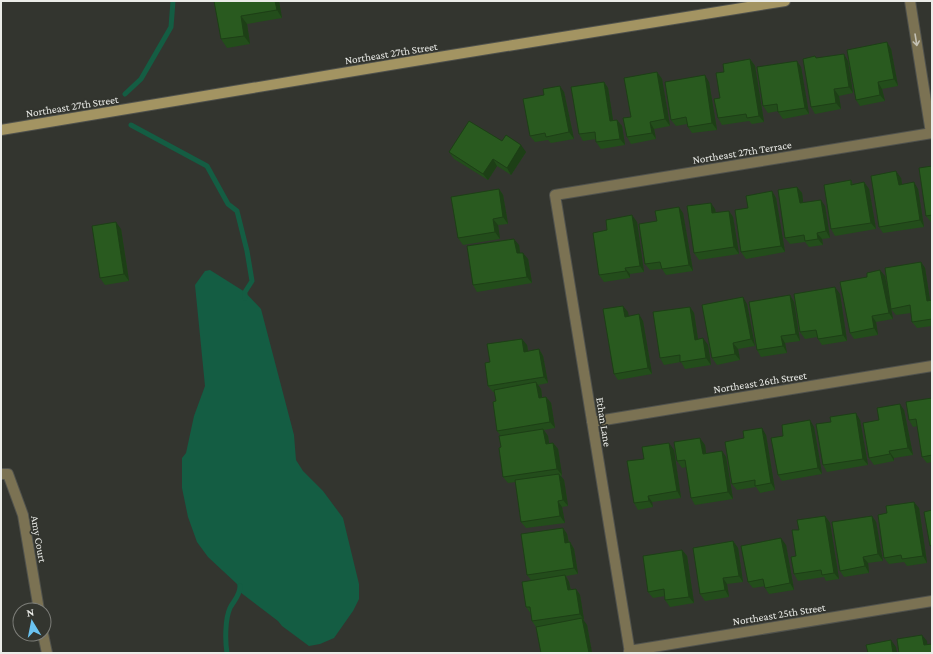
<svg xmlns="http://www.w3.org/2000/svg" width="933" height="654" viewBox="0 0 933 654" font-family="'Crimson Pro',serif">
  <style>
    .water { fill: #145d43 }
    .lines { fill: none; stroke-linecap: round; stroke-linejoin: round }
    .stream { stroke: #145d43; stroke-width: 5 }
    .street-casing { stroke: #50524d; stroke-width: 12 }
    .secondary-casing { stroke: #50524d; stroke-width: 12 }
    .street { stroke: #7b7253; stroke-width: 10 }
    .secondary { stroke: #a39462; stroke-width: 10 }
    .wall { fill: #234d1b }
    .shaded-wall { fill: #1d3f16 }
    .building { fill: #295a1f; stroke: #1d3f16 }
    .oneway { stroke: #c4c1b4 }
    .labels { text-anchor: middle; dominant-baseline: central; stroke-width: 3.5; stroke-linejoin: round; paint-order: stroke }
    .street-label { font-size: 11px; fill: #ebece8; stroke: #33352f }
  </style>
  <rect width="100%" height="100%" fill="#33352f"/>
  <!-- water -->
  <path class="water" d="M210 270 245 292 261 309 294 435 296 460 303 471 323 491 343 518 359 584V599L353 611 334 638 320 644 309 646 282 626 278 621 240 592 237 584 208 557 197 542 188 517 182 488V458L186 453 194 416 205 386 195 285 205 271Z"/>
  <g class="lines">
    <!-- stream -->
    <path class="stream" d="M125 94 141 79 171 27 173 1
      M131 125 207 166 228 204 237 211 247 251 252 281 245 292V298
      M227 653C225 641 225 619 230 608 234 600 240 596 240 586"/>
    <defs>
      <path id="street" d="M910 1 931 133
        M592 422 932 366
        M1 474H8L23 515 39 610
        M43 634 47 653
        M629 651 932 601
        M630 653 555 195 932 133"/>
      <path id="secondary" d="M1 130 408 62 785 1"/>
    </defs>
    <!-- street casing -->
    <use href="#street" class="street-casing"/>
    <!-- secondary casing -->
    <use href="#secondary" class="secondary-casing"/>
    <!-- street -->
    <use href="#street" class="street"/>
    <!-- secondary -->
    <use href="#secondary" class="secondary"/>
  </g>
  <!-- wall -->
  <path class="wall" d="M214 1H279L282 18 247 24 250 44 227 48 221 39Z
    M887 42 891 49 898 86 882 89 885 101 860 106 856 100Z
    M816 58 848 61 853 93 839 96 841 109 815 114 811 107Z
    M750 59 755 66 764 122 752 124 749 121 722 125 718 118 720 98 724 72Z
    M801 67 809 114 783 119 778 112V111L768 113 763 106Z
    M657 72 662 79 670 126 654 129 656 139 631 144 627 137 631 117Z
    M604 82 608 88 613 120H617L622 126 625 145 601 149 596 142V139L583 141 579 134Z
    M709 82 717 130 692 133 688 127 687 124 676 126 671 120Z
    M564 92 574 139 551 143 548 140 535 142 530 136 544 95Z
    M502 141 526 152 511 175 497 166 488 180 454 159 449 152Z
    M932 166V222H931L926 216Z
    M901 178 902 184 918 189 924 227 883 233 879 227Z
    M851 180 853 184 864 182 869 189 876 229 835 236 831 229Z
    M797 187 802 193 803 202 825 206 830 238 822 239 823 245 809 247 805 242 790 244 785 238Z
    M499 189 503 195 508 224 498 225 500 239 463 245 458 238Z
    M772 191 776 198 785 252 746 259 741 252 748 208Z
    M715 209 716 213 729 211 733 217 739 254 699 260 694 253Z
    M683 213 693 271 666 275 662 269 650 270 645 264Z
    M637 222 644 272 630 274V278L604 282 599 275 607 230Z
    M121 229 129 281 105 285 100 278Z
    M519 245 520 253 528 259 532 283 477 292 473 285Z
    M921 262 925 268 930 300H932V326L917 328 912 322 911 313 896 315 891 309Z
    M885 276 893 319 876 322 878 335 854 339 850 333Z
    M840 294 847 341 822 345 818 339 817 337 805 339 800 332Z
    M790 295 794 302 800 341 785 343 787 353 761 357 757 350Z
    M747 304 755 346 738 349 740 360 717 365 712 358Z
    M690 307 694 313 698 339 708 345 711 365 685 369 681 362 664 365 660 358Z
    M628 312V316L643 321 652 374 618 380 614 374Z
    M527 345 528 351 539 349 543 356 548 383 538 385 541 389 542 398 546 397 551 403 555 428 544 430 548 436 549 443H553L558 449 562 475 561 476 564 480 568 506 562 507 565 523 526 528 521 522 516 482 508 483 503 477 501 436 497 431 496 401 495 392H493L488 386 490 362Z
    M932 398V462L927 463 922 457 918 426 913 427 909 420Z
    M904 410 913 455 894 458V461L874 465 869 458 879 420Z
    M860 420 868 465 827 472 823 465Z
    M814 427 822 474 782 481 778 475 783 436Z
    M766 435 775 490 760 493 756 487 737 490 732 484Z
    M705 445 706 454 722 451 726 457 733 499 695 505 691 498 686 467 682 468 677 461Z
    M674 450 681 498 652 502 653 507 638 510 634 503Z
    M919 508 927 563 907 566 904 562 889 564 884 558Z
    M825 516 830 523 839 579 826 581 824 577 798 581 794 574 799 530Z
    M872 516 876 522 883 561 868 563 869 573 844 577 840 571Z
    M563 528 567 534 569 542H570L574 549 578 574 566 576 569 582 571 590 576 589 580 595 584 620H583L587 625 592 653H541L536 627 532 621 531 614 526 607 531 580 527 575Z
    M733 541 738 548 743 582 727 584 729 597 705 601 700 594Z
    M786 545 794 590 769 594 765 588V586L753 588 748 582Z
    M682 550 687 556 694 603 670 607 665 600V596L653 598 648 592Z"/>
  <!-- shaded-wall -->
  <path class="shaded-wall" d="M275 1H279L282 18 277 10Z
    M241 16 247 24 250 44 244 36Z
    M887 42 891 49 898 86 894 79Z
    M844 54 848 61 853 93 849 87Z
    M750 59 755 66 764 122 759 116Z
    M797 61 801 67 809 114 805 108Z
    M657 72 662 79 670 126 665 119Z
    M705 75 709 82 717 130 712 123Z
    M604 82 608 88 614 127 610 121Z
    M878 82 882 89 885 101 880 95Z
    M560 86 564 92 574 139 569 132Z
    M834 89 839 96 841 109 836 103Z
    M617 120 622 126 625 145 620 139Z
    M650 122 654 129 656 139 652 133Z
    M521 145 526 152 511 175 507 168Z
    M493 159 497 166 488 180 483 174Z
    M896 171 901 178 903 191 899 185Z
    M864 182 869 189 876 229 871 223Z
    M914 182 918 189 924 227 920 220Z
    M797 187 802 193 804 209 800 203Z
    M499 189 503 195 508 224 503 217Z
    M772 191 776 198 785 252 781 246Z
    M821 200 825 206 830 238 826 231Z
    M711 203 715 209 717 220 712 213Z
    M679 207 683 213 693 271 689 265Z
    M729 211 733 217 739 254 734 247Z
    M632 215 637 222 644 272 640 266Z
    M493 219 498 225 500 239 495 232Z
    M116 222 121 229 129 281 124 274Z
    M817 233 822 239 823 245 818 239Z
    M514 239 519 245 521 260 517 253Z
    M523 253 528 259 532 283 527 277Z
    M921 262 925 268 931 307 927 301Z
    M625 268 630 274V278L626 271Z
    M880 270 885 276 893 319 889 313Z
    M835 287 840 294 847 341 843 335Z
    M790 295 794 302 800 341 796 334Z
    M743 297 747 304 755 346 751 339Z
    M623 306 628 312 630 323 625 317Z
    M690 307 694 313 699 346 695 340Z
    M639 314 643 321 652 374 648 368Z
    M872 316 876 322 878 335 874 328Z
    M781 336 785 343 787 353 783 346Z
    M703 338 708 345 711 365 706 358Z
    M522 339 527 345 529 358 524 352Z
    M733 343 738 349 740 360 735 354Z
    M539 349 543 356 548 383 544 377Z
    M536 382 541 389 543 405 539 398Z
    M546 397 551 403 555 428 550 422Z
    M900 404 904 410 913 455 908 448Z
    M856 413 860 420 868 465 863 459Z
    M810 420 814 427 822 474 818 468Z
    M762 428 766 435 775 490 771 483Z
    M543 429 548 436 550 450 546 444Z
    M700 438 705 445 707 461 703 454Z
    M553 443 558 449 562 475 557 469Z
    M669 443 674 450 681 498 677 491Z
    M722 451 726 457 733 499 728 492Z
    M889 451 894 458V461L890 454Z
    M559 474 564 480 568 506 563 500Z
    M648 496 652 502 653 507 649 501Z
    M558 501 562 507 565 523 560 516Z
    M914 502 919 508 927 563 923 556Z
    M825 516 830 523 839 579 834 573Z
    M872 516 876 522 883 561 878 554Z
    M563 528 567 534 570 550 565 543Z
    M781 538 786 545 794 590 790 583Z
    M733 541 738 548 743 582 739 576Z
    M570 542 574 549 578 574 574 568Z
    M682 550 687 556 694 603 689 597Z
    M863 557 868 563 869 573 865 566Z
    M565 575 569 582 572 597 568 590Z
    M723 578 727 584 729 597 725 590Z
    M576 589 580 595 584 620 580 614Z
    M582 618 587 625 592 653H589Z
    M922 635 927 641 928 652 924 645Z
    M891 640 896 647 897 653H893Z"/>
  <!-- building -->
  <path class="building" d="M214 1H275L277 10 241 16 244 36 221 39Z
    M887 42 894 79 878 82 880 95 856 100 847 50Z
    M844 54 849 87 834 89 836 103 811 107 803 59 815 56 816 58Z
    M750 59 759 116 747 118 746 114 718 118 714 99 720 98 716 73 724 72 723 64Z
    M797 61 805 108 778 112 777 104 763 106 757 67Z
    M657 72 665 119 650 122 652 133 627 137 623 118 631 117 624 78Z
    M705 75 712 123 688 127 686 117 671 120 665 82Z
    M604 82 610 121 617 120 620 139 596 142 595 132 579 134 571 87Z
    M560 86 569 132 546 137 545 133 530 136 523 99 544 95 543 89Z
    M469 121 502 141 506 135 521 145 507 168 493 159 483 174 449 152Z
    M932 166V215L926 216 919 168Z
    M896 171 899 185 914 182 920 220 879 227 871 176Z
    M851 180V185L864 182 871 223 831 229 824 185Z
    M797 187 800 203 821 200 826 231 817 233 818 239 805 241 804 235 785 238 778 190Z
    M499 189 503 217 493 219 495 232 458 238 451 197Z
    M772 191 781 246 741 252 735 210 748 208 746 196Z
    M711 203 712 213 729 211 734 247 694 253 687 206Z
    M679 207 689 265 662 269 660 262 645 264 639 224 657 221 655 211Z
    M632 215 640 266 625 268 626 271 599 275 593 233 607 230 606 220Z
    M116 222 124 274 100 278 92 226Z
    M514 239 517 253H523L527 277 473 285 467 246Z
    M921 262 927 301 932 300V319L912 322 910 305 891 309 885 268Z
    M880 270 889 313 872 316 874 328 850 333 840 282 867 277V273Z
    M835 287 843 335 818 339 816 330 800 332 794 294Z
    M790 295 796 334 781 336 783 346 757 350 749 302Z
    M743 297 751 339 733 343 735 354 712 358 702 305Z
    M623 306 625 317 639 314 648 368 614 374 603 309Z
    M690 307 695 340 703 338 706 358 680 362V355L660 358 653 312Z
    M522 339 524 352 539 349 544 377 488 386 485 363 490 362 487 344Z
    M536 382 539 398 546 397 550 422 497 431 493 402 496 401 494 390Z
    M932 398V455L922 457 916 419 909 420 906 402Z
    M900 404 908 448 889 451 890 454 869 458 863 423 879 420 877 408Z
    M856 413 863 459 823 465 816 424 831 422 830 417Z
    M810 420 818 468 778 475 771 438 783 436 782 425Z
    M762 428 771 483 755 486V480L732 484 725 442 744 438 743 431Z
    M543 429 546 444 553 443 557 469 503 477 499 448 501 447 499 436Z
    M700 438 703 454 722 451 728 492 691 498 685 460 677 461 674 442Z
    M669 443 677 491 648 496 649 501 634 503 627 461 644 459 642 447Z
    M559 474 563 500 558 501 560 516 521 522 515 480Z
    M914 502 923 556 902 559 901 555 884 558 878 515 887 513 886 506Z
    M932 510V545L930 546 924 512Z
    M825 516 834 573 822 575 821 570 794 574 791 557 796 556 792 530H799L797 520Z
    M872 516 878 554 863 557 865 566 840 571 832 522Z
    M563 528 565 543 570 542 574 568 527 575 521 534Z
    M781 538 790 583 765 588 763 579 748 582 741 546Z
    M733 541 739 576 723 578 725 590 700 594 693 548Z
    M682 550 689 597 665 600 664 589 648 592 643 556Z
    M565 575 568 590 576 589 580 614 532 621 530 607H526L522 582Z
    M582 618 589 653H541L536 627Z
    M922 635 924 645 932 644V653H899L897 639Z
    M891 640 893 653H868L866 645Z"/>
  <!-- one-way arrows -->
  <defs><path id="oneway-shaft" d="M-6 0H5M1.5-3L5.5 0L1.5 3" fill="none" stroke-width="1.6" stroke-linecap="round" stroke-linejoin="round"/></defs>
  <use class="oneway" href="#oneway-shaft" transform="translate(916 40) rotate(81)"/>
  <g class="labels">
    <!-- street labels -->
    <g class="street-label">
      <text transform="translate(391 53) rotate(-9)">Northeast 27th Street</text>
      <text transform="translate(72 106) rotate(-9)">Northeast 27th Street</text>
      <text transform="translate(742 152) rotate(-9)">Northeast 27th Terrace</text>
      <text transform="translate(760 382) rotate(-9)">Northeast 26th Street</text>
      <text transform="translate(604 422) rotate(81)">Ethan Lane</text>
      <text transform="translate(39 539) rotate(80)">Amy Court</text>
      <text transform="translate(779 614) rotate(-9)">Northeast 25th Street</text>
    </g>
  </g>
  <!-- border -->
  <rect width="933" height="654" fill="none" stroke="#ebece8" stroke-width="4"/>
  <!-- north arrow -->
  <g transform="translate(32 622) rotate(350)"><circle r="19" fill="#33352f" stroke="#7d7e79"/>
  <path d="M0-3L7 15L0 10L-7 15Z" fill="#6ac3f1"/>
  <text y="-6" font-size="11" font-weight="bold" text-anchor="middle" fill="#ebece8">N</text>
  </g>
</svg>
